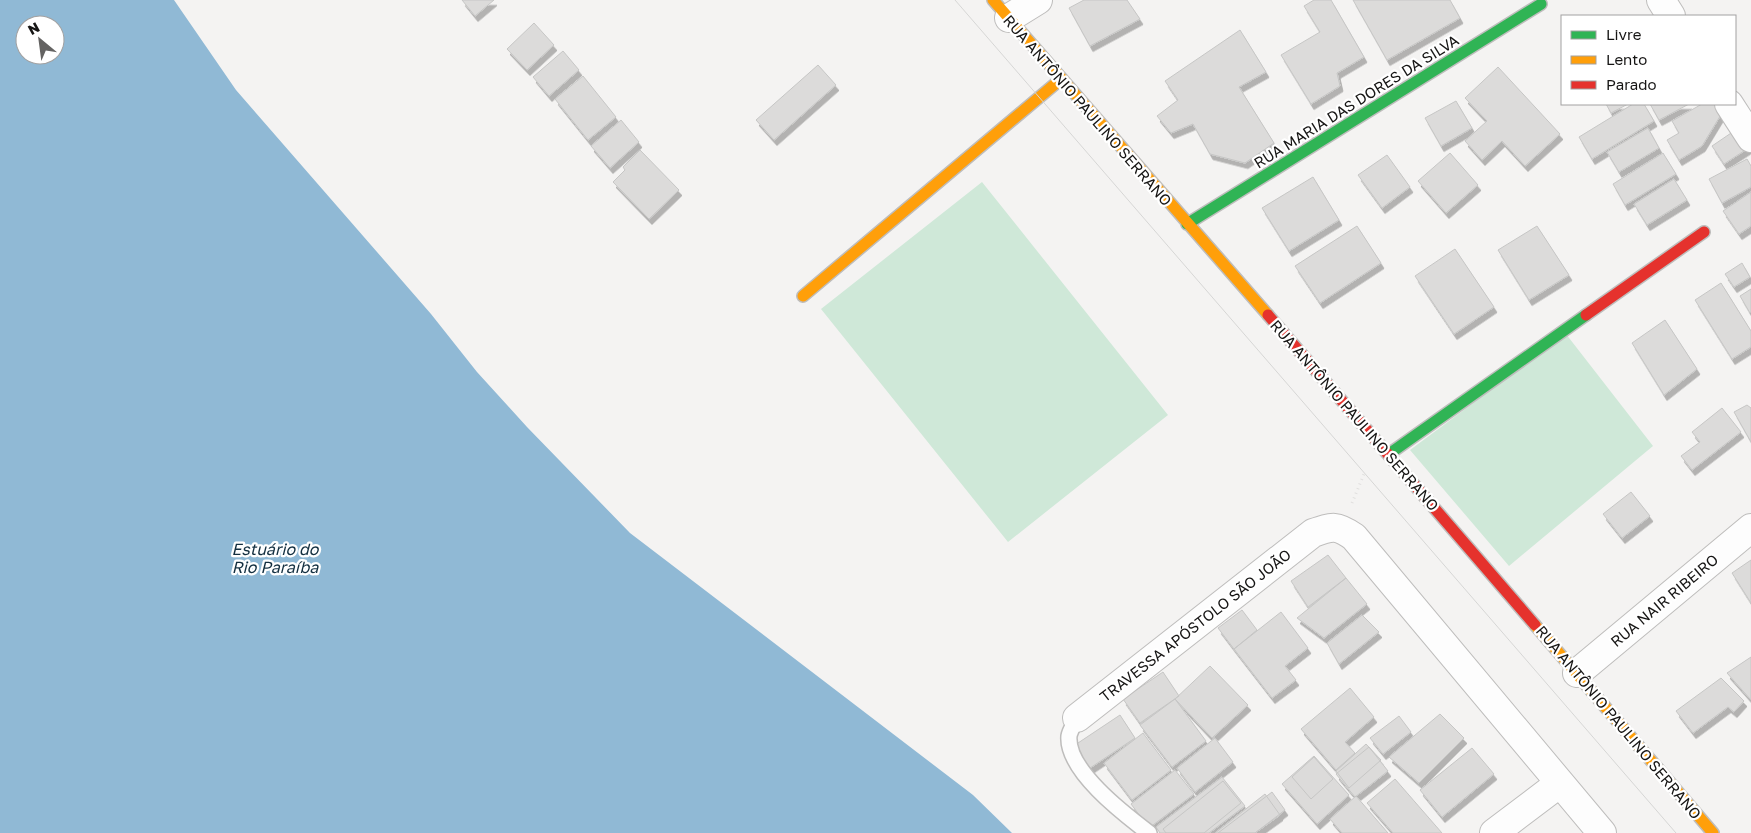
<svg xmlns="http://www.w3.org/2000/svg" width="1751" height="833" viewBox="0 0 1751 833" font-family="'Golos Text',sans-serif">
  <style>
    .green { fill: #cfe8d8 }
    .water { fill: #90b9d5; fill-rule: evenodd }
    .building { fill: #dcdbda; stroke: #c6c6c5; filter: url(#shadow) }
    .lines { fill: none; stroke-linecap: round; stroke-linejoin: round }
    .lane-casing { stroke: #bebdbc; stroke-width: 18 }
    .street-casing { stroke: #bebdbc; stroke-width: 30 }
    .fast-casing { stroke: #bebdbc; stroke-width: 14 }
    .slow-casing { stroke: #bebdbc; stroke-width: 14 }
    .jam-casing { stroke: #bebdbc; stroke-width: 14 }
    .path { stroke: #e0dfde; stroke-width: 3; stroke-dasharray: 1 4; stroke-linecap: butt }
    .lane { stroke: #fdfdfd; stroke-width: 15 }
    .street { stroke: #fdfdfd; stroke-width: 28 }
    .fast { stroke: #30b455; stroke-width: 11 }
    .slow { stroke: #ff9f0a; stroke-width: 11 }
    .jam { stroke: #e5322d; stroke-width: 11 }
    .tram { stroke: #d6d6d5; stroke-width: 1 }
    .labels { text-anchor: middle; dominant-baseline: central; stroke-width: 4.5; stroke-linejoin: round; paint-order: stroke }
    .street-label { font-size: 15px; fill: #161514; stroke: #fff }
    .water-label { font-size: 16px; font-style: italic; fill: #132f40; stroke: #fff }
  </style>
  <defs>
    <filter id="shadow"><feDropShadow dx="3" dy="5.5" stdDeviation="0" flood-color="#0004"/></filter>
  </defs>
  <rect width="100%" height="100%" fill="#f4f3f2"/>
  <!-- green -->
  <path class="green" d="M982 182 1168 415 1008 542 821 309Z
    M1566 334 1653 446 1509 566 1410 450Z"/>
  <!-- water -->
  <path class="water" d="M0 0H174L236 90 431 314 477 372 527 427 630 533 973 795 1012 833H0ZM25 25H55V55H25Z"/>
  <!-- building -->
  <path class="building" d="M462 0H494L475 16Z
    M1084 0H1127L1140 19 1090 46 1069 8Z
    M1314 0H1331L1364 57 1337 73 1340 86 1311 104 1281 55 1320 32 1304 6Z
    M1353 0H1450L1460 18 1387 60Z
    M534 23 554 45 527 70 507 49Z
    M1240 30 1266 72 1239 87 1274 143 1245 163 1210 154 1193 124 1171 133 1157 116 1178 100 1165 81Z
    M563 51 579 70 549 96 533 77Z
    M818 65 836 85 774 140 756 120Z
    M1498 67 1560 134 1525 166 1502 141 1482 160 1465 141 1487 121 1465 98Z
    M583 76 616 117 588 140 555 99Z
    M1456 101 1472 128 1441 146 1425 118Z
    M1606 104H1628L1611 113Z
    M1633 104H1644L1654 121 1592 159 1579 137Z
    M1650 104H1689L1659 120Z
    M1702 104H1716L1722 113 1702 146 1679 160 1667 140 1679 133 1672 121Z
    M621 120 639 142 610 168 591 146Z
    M1648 128 1659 148 1619 172 1607 152Z
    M1737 129 1750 147 1724 164 1712 146Z
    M640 150 679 190 649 219 613 182 625 170 623 167Z
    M1450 153 1478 185 1446 213 1418 181Z
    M1663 153 1676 174 1625 205 1613 184Z
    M1387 155 1410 187 1382 208 1358 175Z
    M1747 159 1751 166V187L1722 203 1709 179Z
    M1313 177 1339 220 1289 251 1262 208Z
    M1674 179 1687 200 1647 225 1634 204Z
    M1751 192V226L1739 234 1723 211Z
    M1357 226 1381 263 1320 303 1295 266Z
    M1537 226 1569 275 1529 300 1498 250Z
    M1455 249 1494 307 1454 334 1415 276Z
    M1742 263 1750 277 1734 287 1725 274Z
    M1721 283 1751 331V347L1732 359 1695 300Z
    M1751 289V312L1750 313 1740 296Z
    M1665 320 1697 369 1664 395 1632 343Z
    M1747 405 1751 408V442L1734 412Z
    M1722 408 1741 432 1692 470 1681 456 1700 442 1692 432Z
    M1631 492 1650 516 1622 538 1603 514Z
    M1328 555 1346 578 1308 607 1291 581Z
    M1751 560V603L1732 573Z
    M1346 578 1367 604 1324 638 1297 618Z
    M1242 610 1257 630 1234 649 1218 628Z
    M1281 612 1308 648 1285 666 1296 680 1272 698 1234 649Z
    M1362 615 1379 632 1339 664 1327 643Z
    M1751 657V700L1727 673Z
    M1210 666 1248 705 1212 738 1175 699Z
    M1163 672 1179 696 1140 723 1123 699Z
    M1721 678 1744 701 1734 712 1728 707 1693 733 1676 711Z
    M1350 688 1374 717 1345 742 1355 753 1336 770 1301 729Z
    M1175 699 1206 741 1172 767 1140 725Z
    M1440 714 1464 738 1419 783 1389 757Z
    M1120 715 1135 738 1087 770 1072 747Z
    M1399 716 1411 732 1383 754 1370 738Z
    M1143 733 1171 770 1132 800 1104 763Z
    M1215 738 1233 762 1195 792 1177 768Z
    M1366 744 1381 760 1349 788 1336 771Z
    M1369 747 1388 771 1355 797 1336 774Z
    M1472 748 1494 774 1442 817 1420 790Z
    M1314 756 1349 795 1317 824 1282 784Z
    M1314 757 1333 779 1311 799 1292 777Z
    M1175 770 1194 794 1149 828 1131 804Z
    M1222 777 1245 806 1209 833H1160L1156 827Z
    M1395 779 1442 833H1393L1367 803Z
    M1223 781 1241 803 1204 833H1166L1163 829Z
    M1272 792 1285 810 1255 833H1218Z
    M1265 794 1280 815 1255 833H1215Z
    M1356 796 1388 833H1342L1330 819Z"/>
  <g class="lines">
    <defs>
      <path id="lane" d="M1077 718C1075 723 1070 730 1069 736 1066 770 1124 814 1149 833"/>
      <path id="street" d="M1661 0 1671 16
        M1009 18 1038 0
        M1729 104 1751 138
        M1577 673 1751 528
        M1077 718 1313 533C1333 526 1337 525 1354 537L1602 833
        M1494 833 1560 783"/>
      <path id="fast" d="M1187 224 1541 4
        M1389 454 1586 315"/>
      <path id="slow" d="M993 0 1268 315
        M803 296 1061 79
        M1535 625 1713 833"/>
      <path id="jam" d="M1268 315 1535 625
        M1586 315 1704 232"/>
    </defs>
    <!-- lane casing -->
    <use href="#lane" class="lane-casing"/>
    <!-- street casing -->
    <use href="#street" class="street-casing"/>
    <!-- fast casing -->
    <use href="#fast" class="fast-casing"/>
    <!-- slow casing -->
    <use href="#slow" class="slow-casing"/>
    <!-- jam casing -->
    <use href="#jam" class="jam-casing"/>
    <!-- path -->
    <path class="path" d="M1352 503 1364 474 1366 472"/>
    <!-- lane -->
    <use href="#lane" class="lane"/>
    <!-- street -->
    <use href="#street" class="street"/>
    <!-- fast -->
    <use href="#fast" class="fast"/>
    <!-- slow -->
    <use href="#slow" class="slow"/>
    <!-- jam -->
    <use href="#jam" class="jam"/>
    <!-- tram -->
    <path class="tram" d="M955 0 1676 833"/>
  </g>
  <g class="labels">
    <!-- street labels -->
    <g class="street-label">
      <text transform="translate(1356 101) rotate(-32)">RUA MARIA DAS DORES DA SILVA</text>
      <text transform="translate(1088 110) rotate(49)">RUA ANTÔNIO PAULINO SERRANO</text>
      <text transform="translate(1355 415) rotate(49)">RUA ANTÔNIO PAULINO SERRANO</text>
      <text transform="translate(1664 600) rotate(-40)">RUA NAIR RIBEIRO</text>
      <text transform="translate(1195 625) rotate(-38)">TRAVESSA APÓSTOLO SÃO JOÃO</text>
      <text transform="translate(1619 722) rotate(50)">RUA ANTÔNIO PAULINO SERRANO</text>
    </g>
    <!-- water labels -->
    <g class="water-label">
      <text x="275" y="549">Estuário do<tspan x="275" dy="18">Rio Paraíba</tspan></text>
    </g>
  </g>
  <!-- legend -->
  <rect x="1561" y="15" width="175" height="90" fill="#ffffff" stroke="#a2a1a1"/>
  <rect x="1571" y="31" width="25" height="8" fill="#30b455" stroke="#a2a1a1"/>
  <text x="1606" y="40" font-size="15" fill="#161514">Livre</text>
  <rect x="1571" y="56" width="25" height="8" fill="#ff9f0a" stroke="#a2a1a1"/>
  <text x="1606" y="65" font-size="15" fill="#161514">Lento</text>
  <rect x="1571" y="81" width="25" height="8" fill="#e5322d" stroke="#a2a1a1"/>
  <text x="1606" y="90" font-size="15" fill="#161514">Parado</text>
  <!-- north arrow -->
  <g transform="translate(40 40) rotate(331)"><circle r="24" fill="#ffffff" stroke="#a2a1a1"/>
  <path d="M0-4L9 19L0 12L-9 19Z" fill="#646362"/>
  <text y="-8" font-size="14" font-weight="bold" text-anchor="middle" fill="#161514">N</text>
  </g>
</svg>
